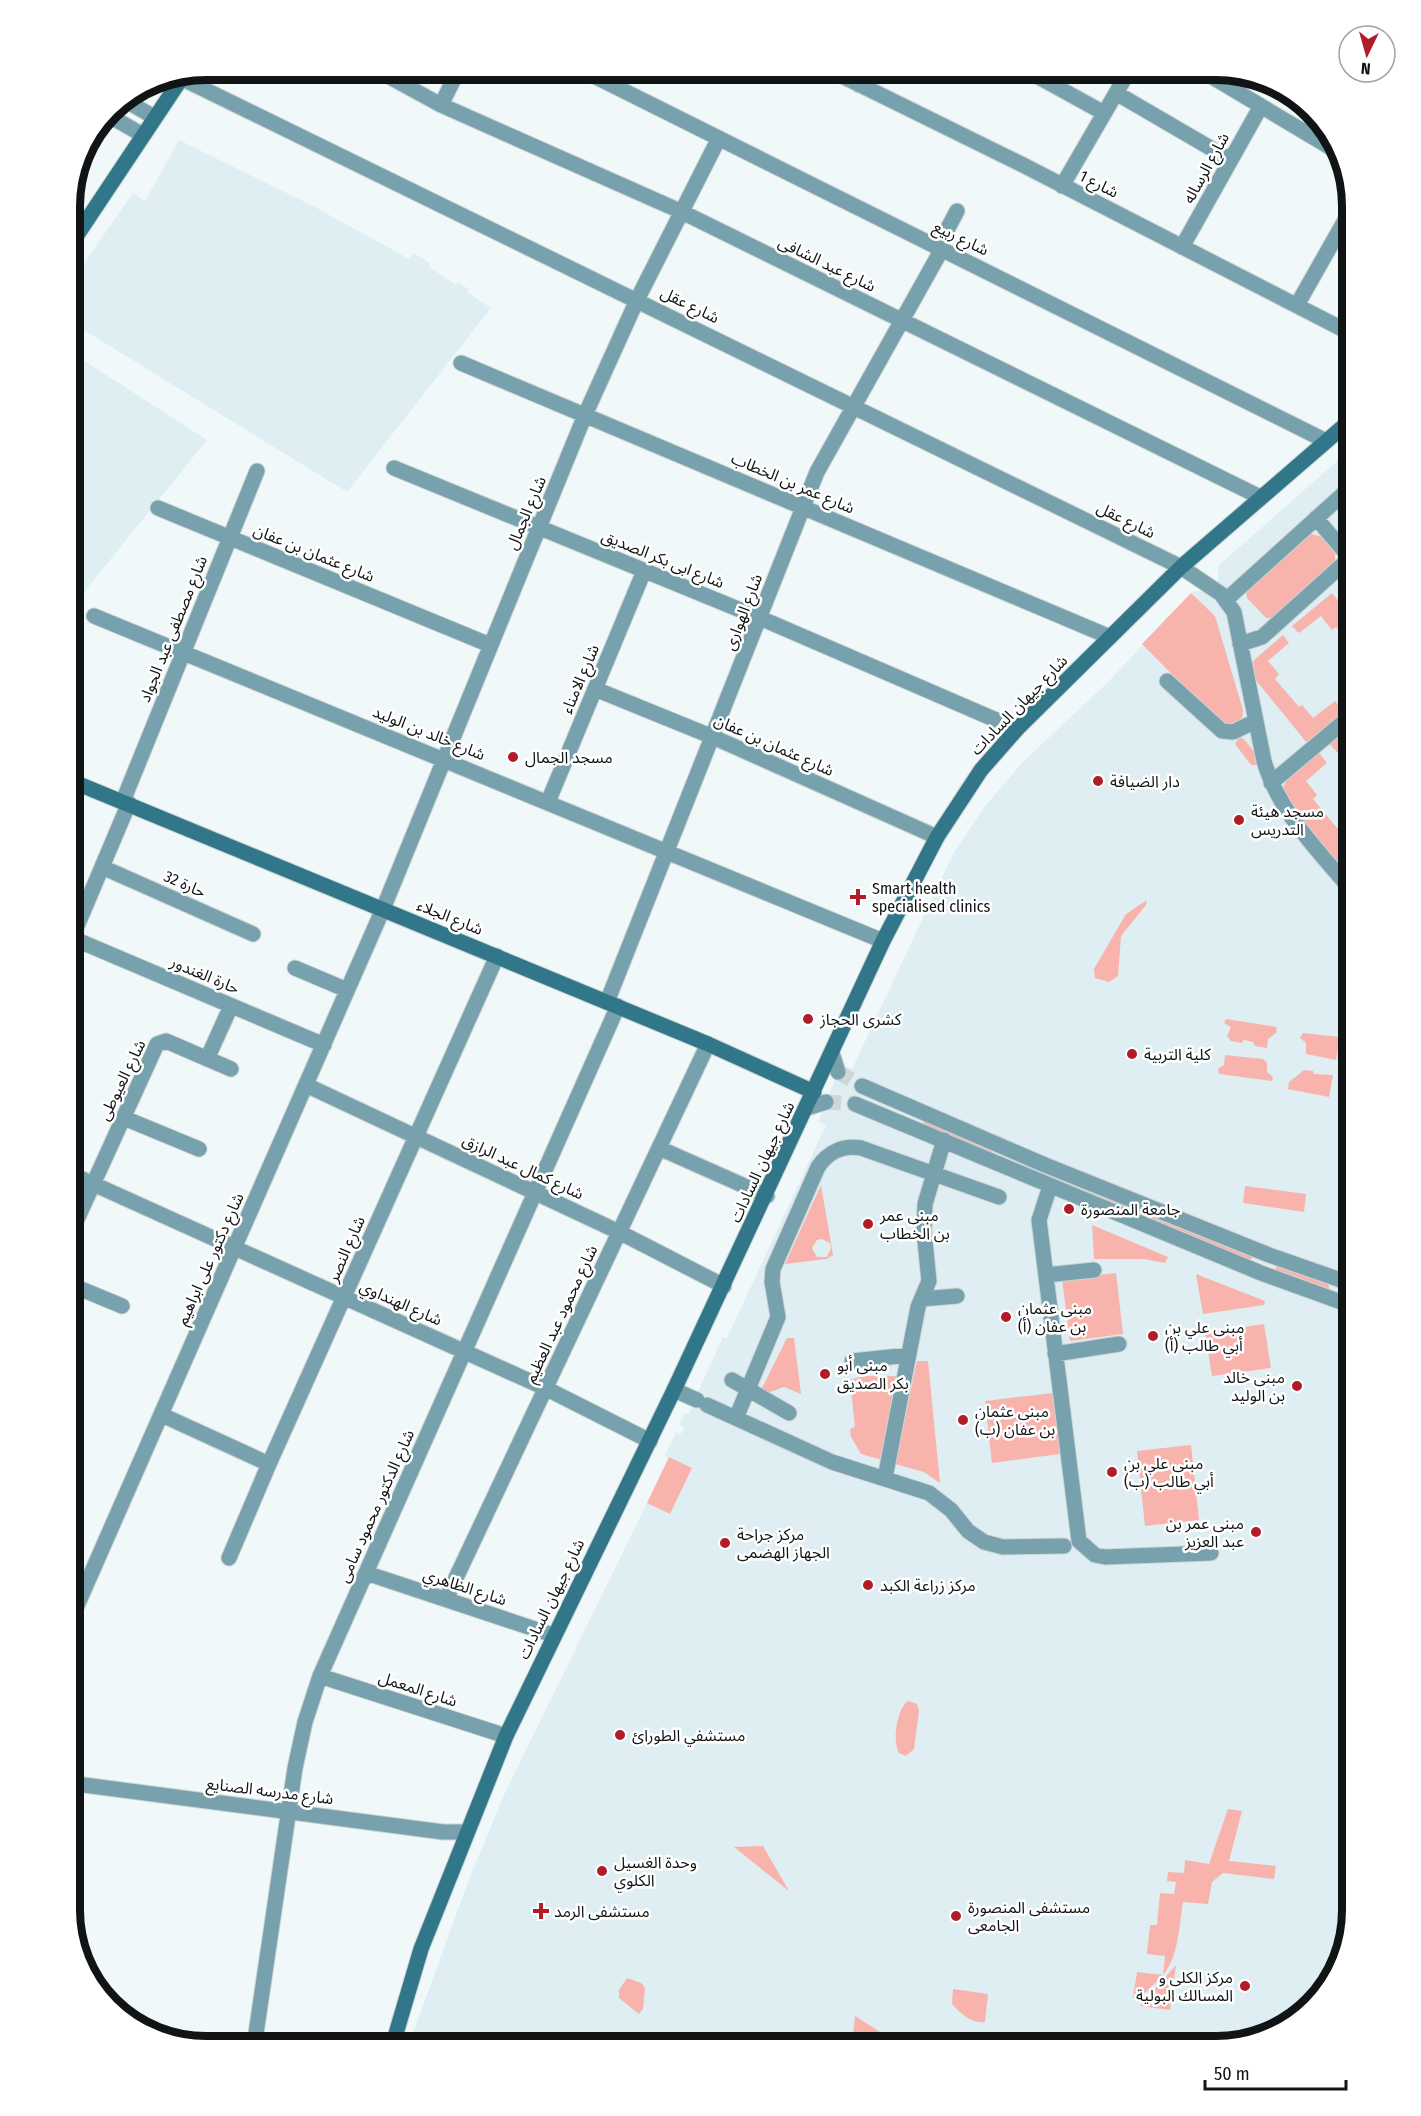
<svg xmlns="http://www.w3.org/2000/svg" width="1421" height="2116" viewBox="0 0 1421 2116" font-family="'Fira Sans Condensed','Noto Sans Arabic',sans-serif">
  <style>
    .built { fill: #dfeef2 }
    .green { fill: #f9b3ad; fill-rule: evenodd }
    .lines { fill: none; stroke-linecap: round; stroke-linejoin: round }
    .minor-tunnel { stroke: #cfd6d7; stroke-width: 15; stroke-dasharray: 15 8; stroke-linecap: butt }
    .minor-casing { stroke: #cdd4d4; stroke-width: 17 }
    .tertiary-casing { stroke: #cdd4d4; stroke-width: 17 }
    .secondary-casing { stroke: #cdd4d4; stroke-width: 17 }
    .minor { stroke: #77a1ad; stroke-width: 15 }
    .tertiary { stroke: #77a1ad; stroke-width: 15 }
    .secondary { stroke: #317789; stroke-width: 15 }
    .poi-dot { fill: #b01d28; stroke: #fff; stroke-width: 2 }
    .labels { text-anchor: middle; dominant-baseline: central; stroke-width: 5; stroke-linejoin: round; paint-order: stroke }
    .street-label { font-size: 16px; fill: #111414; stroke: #fff }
    .poi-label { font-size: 16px; fill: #111414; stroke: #fff; text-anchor: start }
    .rim { fill: none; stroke: #111414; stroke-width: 8 }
  </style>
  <rect width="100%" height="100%" fill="#f1f8f9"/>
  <!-- built -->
  <path class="built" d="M179 140 315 207 409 259 414 253 431 264 429 267 456 285 458 283 469 289 467 292 491 308 347 492 69 321V285L133 193 145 201Z
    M69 351 207 440 88 587 69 625Z
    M1352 448V1911L1334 1979 1283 2029 1216 2047H408L471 1874 505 1793 669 1458 665 1455 676 1432 681 1434 684 1428 679 1425 685 1413 689 1414 699 1396 698 1392 723 1337 727 1338 826 1125 818 1122 841 1065 852 1069 953 854 985 806 1023 762 1108 682 1194 591 1208 592 1218 586V566Z"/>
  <!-- green -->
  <path class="green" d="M1352 500V526L1342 512Z
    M1311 534 1323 537 1335 554V562L1272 618H1266L1247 598 1246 591Z
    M1352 575V605L1337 587Z
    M1191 593 1215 616 1243 710 1242 721 1234 727 1220 723 1142 644Z
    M1332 593 1352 618V647L1336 627 1332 630 1321 616 1299 633 1292 626Z
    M1283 635 1289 643 1268 661 1279 674 1275 679 1299 707 1302 705 1313 718 1335 701 1344 713 1307 743 1255 679 1253 661Z
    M1352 721V742L1338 753 1328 742Z
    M1239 737 1244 739 1259 758 1256 765H1251L1235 744Z
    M1318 751 1327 763 1306 781 1317 795 1313 799 1337 828 1341 825 1352 839 1351 870 1341 868 1284 800C1278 777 1302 765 1318 751Z
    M1147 900 1146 905 1121 936 1118 976 1109 982 1095 978 1094 969 1126 914Z
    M1226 1019 1276 1027 1277 1032 1268 1039 1267 1048 1255 1046 1253 1042 1244 1040 1241 1043 1231 1041 1227 1036 1231 1027 1224 1023Z
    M1303 1033 1340 1037 1336 1060 1306 1054V1043L1300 1038Z
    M1225 1055 1263 1059 1267 1063V1072L1273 1077 1272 1081 1219 1074 1218 1069 1224 1065Z
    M1304 1070 1313 1071 1314 1074 1333 1075 1329 1097 1288 1089 1289 1082Z
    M925 1121 992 1150V1153L990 1154 922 1124Z
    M1033 1167 1252 1256V1258L1250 1260 1031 1170Z
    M821 1185 833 1255 827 1259 785 1264ZM822 1239 830 1243 831 1248 827 1257H817L812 1248 817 1240Z
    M1245 1186 1306 1194 1304 1212 1243 1203Z
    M1092 1225 1168 1257 1165 1263 1144 1259H1094Z
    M1277 1265 1328 1284 1330 1290 1275 1270Z
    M1116 1273 1123 1334 1070 1341 1062 1279Z
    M1196 1274 1265 1301 1264 1305 1203 1314Z
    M1264 1324 1271 1368 1212 1376 1205 1333Z
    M787 1338H794L801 1394 784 1387 767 1393 761 1390Z
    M917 1361H928L940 1483 924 1472 895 1464Z
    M863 1376H896L882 1460 861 1454 851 1437 850 1429 855 1427 850 1380Z
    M1053 1393 1060 1454 992 1463 985 1401Z
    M1191 1445 1199 1520 1145 1526 1137 1451Z
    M669 1457 692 1468 670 1514 647 1503Z
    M908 1701 917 1704 919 1711 914 1749 906 1756 899 1753C892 1742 897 1708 908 1701Z
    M1228 1809 1242 1811 1229 1861 1276 1866 1274 1879 1223 1873 1212 1882 1208 1904 1183 1902C1179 1926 1179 1956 1163 1975 1156 1983 1147 1990 1140 1999L1133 1998 1137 1972 1163 1975 1165 1956 1147 1954 1150 1925H1157L1160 1893 1174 1894 1176 1882 1167 1881 1168 1872 1184 1873 1185 1860 1209 1864Z
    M763 1846 789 1891 734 1847Z
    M1176 1965 1170 2010 1140 2006Z
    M627 1978 641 1983 645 1988 643 2009 639 2014 619 1998V1990Z
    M953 1989 988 1994 985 2022C972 2024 960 2013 952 2004Z
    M855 2016 891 2039 890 2047H852Z"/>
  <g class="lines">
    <!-- minor-tunnel -->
    <path class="minor-tunnel" d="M838 1072 862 1086
      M826 1102 855 1104"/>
    <defs>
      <path id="minor" d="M375 69 441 105 680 211 1260 497
        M580 69 1326 441
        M828 69 1021 164 1352 334
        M1024 69 1104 113
        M1199 69 1338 152
        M181 78 1181 567 1221 594 1234 612 1264 761C1279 813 1318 850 1352 891
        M859 85 869 69
        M1116 93 1231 160
        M441 105 459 69
        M1062 186 1130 69
        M938 247 957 211
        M1182 247 1261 106
        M1297 305 1352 208
        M461 363 1110 637
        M394 468 760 618 1017 729
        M158 508 490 645
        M1316 518 1350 558
        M1227 599 1352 486
        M94 616 883 941
        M1240 644 1262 637 1352 556
        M1167 681 1222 731 1233 732 1256 721
        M595 689 713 737 937 837
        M1271 783 1352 715
        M123 801 257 471
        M548 802 644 571
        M102 867 253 934
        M72 938 324 1045
        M69 945 129 803
        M295 968 347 990
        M607 1002 817 472 942 249
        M832 1053 838 1072
        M207 1059 231 1006
        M306 1085 619 1232 724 1286
        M862 1086 1045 1165 1269 1255 1352 1284
        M855 1104 1261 1273 1352 1306
        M807 1108 826 1102
        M124 1118 199 1149
        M659 1148 767 1196
        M69 1173 545 1388 650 1441
        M1050 1186 1039 1220 1079 1541 1095 1555 1105 1557 1211 1553
        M69 1237 157 1044 166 1041 231 1069
        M1046 1275 1094 1270
        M69 1284 122 1306
        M922 1299 957 1296
        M1055 1354 1119 1344
        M852 1361 909 1355
        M732 1380 789 1413
        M674 1390 697 1400
        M707 1405 832 1462 929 1493 951 1510 968 1531 984 1542 1003 1547 1064 1546
        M162 1415 269 1464
        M736 1418 778 1317 772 1282 773 1269 818 1167C828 1152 843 1145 861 1148L999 1197
        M885 1478 918 1307 929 1281 924 1231 925 1204 944 1140
        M229 1558 269 1464 497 956
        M366 1573 553 1635
        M446 1599 708 1044
        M69 1624 383 909 585 415 637 300 719 138
        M320 1676 506 1736
        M254 2047 295 1768 305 1722 320 1676 618 1006"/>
      <path id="tertiary" d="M123 99 154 117
        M106 114 143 135
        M69 1783 443 1832H466"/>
      <path id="secondary" d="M69 247 185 73
        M69 780 708 1044 814 1092
        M392 2047 421 1949 506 1736 674 1390 883 941 937 837 981 770 1017 729 1181 567 1352 419"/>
    </defs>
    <!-- minor casing -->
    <use href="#minor" class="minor-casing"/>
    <!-- tertiary casing -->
    <use href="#tertiary" class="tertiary-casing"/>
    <!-- secondary casing -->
    <use href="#secondary" class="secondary-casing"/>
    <!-- minor -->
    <use href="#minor" class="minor"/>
    <!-- tertiary -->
    <use href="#tertiary" class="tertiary"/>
    <!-- secondary -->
    <use href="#secondary" class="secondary"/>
  </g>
  <!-- markers -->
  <g class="poi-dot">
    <circle cx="513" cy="757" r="6"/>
    <circle cx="1098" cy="781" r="6"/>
    <circle cx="1239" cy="820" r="6"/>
    <path d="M855 888h6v6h6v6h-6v6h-6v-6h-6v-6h6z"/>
    <circle cx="808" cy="1019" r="6"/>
    <circle cx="1132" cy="1054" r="6"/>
    <circle cx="1069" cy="1209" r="6"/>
    <circle cx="868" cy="1224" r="6"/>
    <circle cx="1006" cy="1317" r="6"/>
    <circle cx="1153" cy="1336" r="6"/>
    <circle cx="825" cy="1374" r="6"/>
    <circle cx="1297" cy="1386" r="6"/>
    <circle cx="963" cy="1420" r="6"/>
    <circle cx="1112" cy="1472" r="6"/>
    <circle cx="1256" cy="1532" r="6"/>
    <circle cx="725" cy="1543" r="6"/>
    <circle cx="868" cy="1585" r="6"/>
    <circle cx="620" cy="1735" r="6"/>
    <circle cx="602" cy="1871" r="6"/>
    <path d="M538 1902h6v6h6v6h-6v6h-6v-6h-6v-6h6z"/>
    <circle cx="956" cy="1916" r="6"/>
    <circle cx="1245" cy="1986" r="6"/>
  </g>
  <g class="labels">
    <!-- street labels -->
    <g class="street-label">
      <text transform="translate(1206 168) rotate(-61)">شارع الرساله</text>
      <text transform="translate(1099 184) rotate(27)">شارع 1</text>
      <text transform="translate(961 238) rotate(26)">شارع ربيع</text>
      <text transform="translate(827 264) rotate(26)">شارع عبد الشافى</text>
      <text transform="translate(690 305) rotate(26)">شارع عقل</text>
      <text transform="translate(793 483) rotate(23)">شارع عمر بن الخطاب</text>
      <text transform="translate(526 513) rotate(-67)">شارع الجمال</text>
      <text transform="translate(1126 520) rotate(26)">شارع عقل</text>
      <text transform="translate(314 553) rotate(22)">شارع عثمان بن عفان</text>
      <text transform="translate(663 559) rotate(22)">شارع ابى بكر الصديق</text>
      <text transform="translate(743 612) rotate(-69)">شارع الهوارى</text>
      <text transform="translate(173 629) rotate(-68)">شارع مصطفى عبد الجواد</text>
      <text transform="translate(580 679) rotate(-67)">شارع الامناء</text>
      <text transform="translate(1019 705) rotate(-46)">شارع جيهان السادات</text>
      <text transform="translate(429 733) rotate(22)">شارع خالد بن الوليد</text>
      <text transform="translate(774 745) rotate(24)">شارع عثمان بن عفان</text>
      <text transform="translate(185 884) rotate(24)">حارة 32</text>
      <text transform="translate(450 917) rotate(22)">شارع الجلاء</text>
      <text transform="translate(205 975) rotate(23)">حارة الغندور</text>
      <text transform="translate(122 1080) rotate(-64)">شارع العيوطى</text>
      <text transform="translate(762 1162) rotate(-65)">شارع جيهان السادات</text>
      <text transform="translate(523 1167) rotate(25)">شارع كمال عبد الرازق</text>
      <text transform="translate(346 1249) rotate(-66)">شارع النصر</text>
      <text transform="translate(210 1259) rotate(-66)">شارع دكتور على ابراهيم</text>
      <text transform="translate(401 1303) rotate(24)">شارع الهنداوي</text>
      <text transform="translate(561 1314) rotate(-65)">شارع محمود عبد العظيم</text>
      <text transform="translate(376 1506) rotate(-66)">شارع الدكتور محمود سامى</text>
      <text transform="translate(465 1587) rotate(18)">شارع الظاهري</text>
      <text transform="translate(551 1599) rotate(-64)">شارع جيهان السادات</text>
      <text transform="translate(418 1689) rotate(18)">شارع المعمل</text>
      <text transform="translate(270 1791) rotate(7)">شارع مدرسه الصنايع</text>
    </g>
    <!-- poi labels -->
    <g class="poi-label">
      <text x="525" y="757">مسجد الجمال</text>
      <text x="1110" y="781">دار الضيافة</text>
      <text x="1251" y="811">مسجد هيئة<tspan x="1251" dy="18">التدريس</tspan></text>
      <text x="872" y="888">Smart health<tspan x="872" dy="18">specialised clinics</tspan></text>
      <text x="820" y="1019">كشرى الحجاز</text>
      <text x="1144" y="1054">كلية التربية</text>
      <text x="1081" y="1209">جامعة المنصورة</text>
      <text x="880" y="1215">مبنى عمر<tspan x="880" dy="18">بن الخطاب</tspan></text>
      <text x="1018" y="1308">مبنى عثمان<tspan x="1018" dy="18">بن عفان (أ)</tspan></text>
      <text x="1165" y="1327">مبنى علي بن<tspan x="1165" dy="18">أبي طالب (أ)</tspan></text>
      <text x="837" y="1365">مبنى أبو<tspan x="837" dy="18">بكر الصديق</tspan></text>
      <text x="1285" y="1377" text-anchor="end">مبنى خالد<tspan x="1285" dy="18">بن الوليد</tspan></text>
      <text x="975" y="1411">مبنى عثمان<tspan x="975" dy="18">بن عفان (ب)</tspan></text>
      <text x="1124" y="1463">مبنى علي بن<tspan x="1124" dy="18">أبي طالب (ب)</tspan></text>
      <text x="1244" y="1523" text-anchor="end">مبنى عمر بن<tspan x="1244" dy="18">عبد العزيز</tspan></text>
      <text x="737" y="1534">مركز جراحة<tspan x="737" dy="18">الجهاز الهضمى</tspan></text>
      <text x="880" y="1585">مركز زراعة الكبد</text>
      <text x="632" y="1735">مستشفي الطورائ</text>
      <text x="614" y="1862">وحدة الغسيل<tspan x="614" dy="18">الكلوي</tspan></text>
      <text x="968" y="1907">مستشفى المنصورة<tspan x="968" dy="18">الجامعى</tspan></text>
      <text x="554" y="1911">مستشفى الرمد</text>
      <text x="1233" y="1977" text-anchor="end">مركز الكلى و<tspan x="1233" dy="18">المسالك البولية</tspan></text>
    </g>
  </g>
  <!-- crop -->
  <path d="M0 0H1421V2116H0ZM206 80H1216A126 126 0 0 1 1342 206V1910A126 126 0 0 1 1216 2036H206A126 126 0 0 1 80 1910V206A126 126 0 0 1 206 80Z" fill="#fff" fill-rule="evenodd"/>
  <path class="rim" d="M206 80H1216A126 126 0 0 1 1342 206V1910A126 126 0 0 1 1216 2036H206A126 126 0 0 1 80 1910V206A126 126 0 0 1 206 80Z"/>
  <!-- north arrow -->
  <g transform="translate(1367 54) rotate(185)"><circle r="28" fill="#ffffff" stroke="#a0a1a1" stroke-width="1.5"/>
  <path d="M0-4.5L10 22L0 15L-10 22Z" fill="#b01d28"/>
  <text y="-9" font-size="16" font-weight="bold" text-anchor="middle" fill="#111414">N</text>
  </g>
  <!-- scale -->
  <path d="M1205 2080v9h141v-9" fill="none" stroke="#111414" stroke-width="3"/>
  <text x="1214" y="2080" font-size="18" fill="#111414" stroke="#ffffff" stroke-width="4.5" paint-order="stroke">50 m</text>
</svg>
